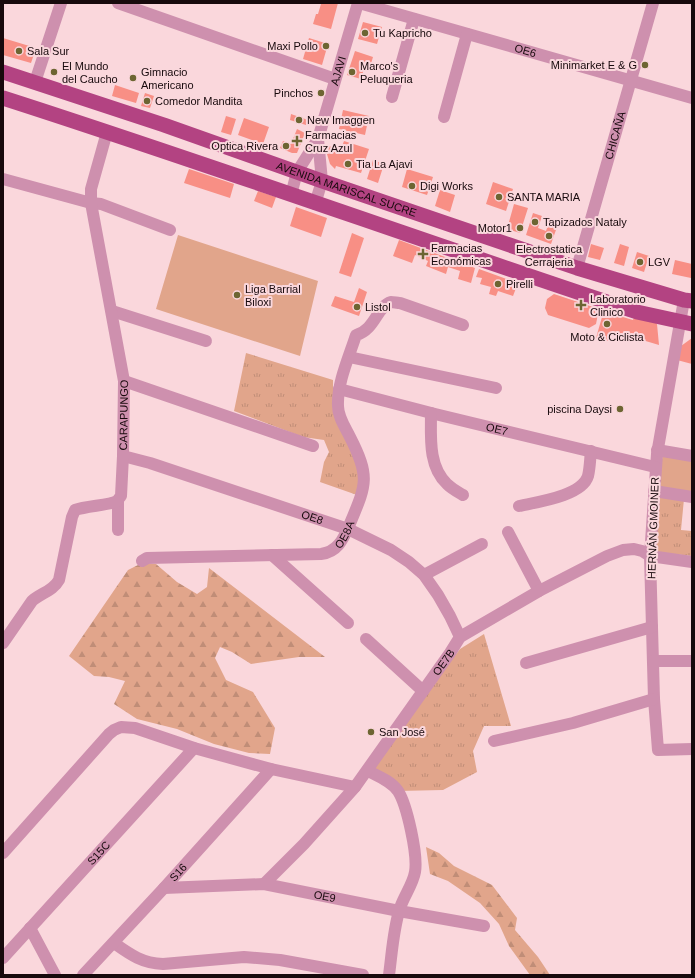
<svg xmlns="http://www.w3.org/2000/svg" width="695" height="978" viewBox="0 0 695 978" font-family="Helvetica,sans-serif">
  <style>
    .forest { fill: url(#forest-firs) }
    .park { fill: url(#park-tufts) }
    .garden { fill: #e1a58b }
    .building { fill: #f88f85 }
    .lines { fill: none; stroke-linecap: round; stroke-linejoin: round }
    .minor { stroke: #ce90ae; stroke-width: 12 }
    .major { stroke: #b34382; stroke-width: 15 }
    .poi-dot { fill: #6d6532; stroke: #fad7dc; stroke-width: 1.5 }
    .labels { text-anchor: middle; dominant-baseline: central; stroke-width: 4; stroke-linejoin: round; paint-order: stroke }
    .poi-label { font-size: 11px; fill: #17090c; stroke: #fad7dc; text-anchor: start }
    .street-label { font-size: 11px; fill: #17090c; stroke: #fad7dc }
  </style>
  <defs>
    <pattern id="forest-firs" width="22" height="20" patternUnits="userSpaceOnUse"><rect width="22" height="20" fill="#e1a58b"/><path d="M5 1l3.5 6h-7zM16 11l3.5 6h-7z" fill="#c08d77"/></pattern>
    <pattern id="park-tufts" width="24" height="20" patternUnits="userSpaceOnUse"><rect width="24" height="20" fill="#e1a58b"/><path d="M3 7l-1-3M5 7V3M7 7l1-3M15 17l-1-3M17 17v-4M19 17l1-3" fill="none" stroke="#c08d77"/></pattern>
  </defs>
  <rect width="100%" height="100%" fill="#fad7dc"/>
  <!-- forest -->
  <path class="forest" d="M140 564H156L177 582 197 594 207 587 209 568 325 657H299L251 664 232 652 220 647 215 658 226 680 253 692 275 728 270 754 249 753 214 744 177 729 137 719 114 704 125 681 109 677 94 676 69 656 128 570Z
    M426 847 439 853 454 866 492 885 517 918 515 930 538 957 550 975H530L509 946 499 924 480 903 448 881 430 874Z"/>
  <!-- park -->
  <path class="park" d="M246 353 333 380V404L352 446 360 478 357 495 320 482 324 462 329 452 324 440 303 437 234 411Z
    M660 496 684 499 681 530 692 531V556L655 552Z
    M484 634 511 726H484L473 751 477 772 443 790 398 791 368 771 460 649Z"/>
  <!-- garden -->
  <path class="garden" d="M178 235 318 281 300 356 156 309Z
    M663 454 692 459V493L657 488Z"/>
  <!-- building -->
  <path class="building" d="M317 3H338L331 29 313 24 316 14H318L321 4Z
    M363 22 382 27 377 44 358 39Z
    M3 38 36 48 31 63 3 55Z
    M309 38 328 44 322 65 303 59Z
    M355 51 373 57 370 67 365 65 361 79 347 75Z
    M115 85 139 93 136 103 112 96Z
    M145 93 154 96 150 108 141 106Z
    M343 110 369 116 365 135 339 129Z
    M291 114 308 120 306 125 290 120Z
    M226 116 236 119 231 135 221 132Z
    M244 118 269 127 263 144 238 135Z
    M297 129 305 133 297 153H292L280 148 283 141 291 144Z
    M344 141 369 149 361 173 336 166 335 169 330 164 327 154 328 146 341 149Z
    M373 160 384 164 378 183 367 179Z
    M189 169 234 184 230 198 184 183Z
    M407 169 433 177 427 195 402 187Z
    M493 182 513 189 506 211 486 204Z
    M440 190 455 195 450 212 435 206Z
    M258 191 276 197 272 208 254 201Z
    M514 204 528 208 520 233 507 229Z
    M296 207 327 218 321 237 290 226Z
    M533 213 542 216 538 228 546 231 549 223 557 227 551 244 526 235Z
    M352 233 364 238 351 277 339 273Z
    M399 240 475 268 471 283 458 279 460 271 448 267 446 274 426 266 428 261 415 255 412 263 393 256Z
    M591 244 604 248 600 260 588 257Z
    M620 244 629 247 624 266 614 263Z
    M637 252 649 256 644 272 632 268Z
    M675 260 692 264 691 278 672 274Z
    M479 269 518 283 513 296 498 291 496 296 489 294 491 287 480 284 482 278 476 277Z
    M359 288 367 292 359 316 331 306 335 296 354 302Z
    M554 294 596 308 598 314 596 324 589 328 548 315 545 308 547 299Z
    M609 313 633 320 635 315 654 321 657 324 659 345 612 331 609 341 596 338 602 317Z
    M692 338V364L677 360 681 346Z"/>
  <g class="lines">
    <!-- minor -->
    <g class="minor">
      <path d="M118 3 335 79"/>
      <path id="s1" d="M359 3 692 98"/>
      <path d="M35 82 61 3"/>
      <path d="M392 97 414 19"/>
      <path d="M444 117 467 34"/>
      <path d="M3 179 91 203 101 204 170 230"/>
      <path id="s2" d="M291 195 297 172 318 139 358 3"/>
      <path d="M315 204 322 181 318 139"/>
      <path id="s3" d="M577 268 653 3"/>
      <path d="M684 300 657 454 650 556 654 699 658 750 692 749"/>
      <path d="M112 311 206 341"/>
      <path d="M349 357 496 388"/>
      <path d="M124 381 313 446"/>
      <path id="s4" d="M339 389 435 414 655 467"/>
      <path d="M431 413C431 437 428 466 447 484 452 489 458 492 463 495"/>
      <path d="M657 450 692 456"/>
      <path id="s5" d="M123 456 150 463 348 529 391 550 409 562 424 575 438 595 450 616 460 637"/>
      <path d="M654 491 692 497"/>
      <path d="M118 501V530"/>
      <path d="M519 506C537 502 582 496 588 476 590 468 590 459 591 451"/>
      <path d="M508 532 539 591"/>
      <path d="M272 555 348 623"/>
      <path id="s6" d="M142 561 147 558 321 554C337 552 343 540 349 526 366 485 371 478 350 437 345 427 338 417 338 406 337 383 349 357 356 335 375 330 377 306 391 302 394 302 397 303 400 303L463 325"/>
      <path d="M424 575 482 544"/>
      <path d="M366 639 423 691"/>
      <path id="s7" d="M3 643 32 601C41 593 53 591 59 580L72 517 75 510C86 506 111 505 117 501 118 500 120 497 121 496L123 456 124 381 91 203V189L107 132"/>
      <path d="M653 661H692"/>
      <path d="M526 663 652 627"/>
      <path d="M494 741 573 723 654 699"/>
      <path d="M368 771C378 776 391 781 398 791 407 805 418 855 415 872 413 884 404 896 400 908 393 930 392 953 389 975"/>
      <path d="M3 853 109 734 114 730 121 727 135 728 194 748 271 769 355 787"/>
      <path id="s8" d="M264 884 304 844 355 787 450 653 460 637 539 591 607 556 623 550 634 549 642 551 650 556 692 562"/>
      <path id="s9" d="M164 888 264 884 399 911 484 926"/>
      <path d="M30 928 55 975"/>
      <path d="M114 943C131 955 142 963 163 964L244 957 280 960 363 975"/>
      <path id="s10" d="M3 958 194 748"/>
      <path id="s11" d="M83 975 164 888 271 769"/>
    </g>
    <!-- major -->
    <g class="major">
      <path id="s12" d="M3 72 164 125 322 181 577 268 684 300 692 301"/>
      <path d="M3 98C215 166 425 242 637 312L692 324"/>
    </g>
  </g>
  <!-- markers -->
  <g class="poi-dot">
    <circle cx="365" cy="33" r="4"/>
    <circle cx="326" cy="46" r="4"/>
    <circle cx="19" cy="51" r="4"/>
    <circle cx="645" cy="65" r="4"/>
    <circle cx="54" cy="72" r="4"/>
    <circle cx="352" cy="72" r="4"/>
    <circle cx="133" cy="78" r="4"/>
    <circle cx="321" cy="93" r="4"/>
    <circle cx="147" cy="101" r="4"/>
    <circle cx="299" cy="120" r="4"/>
    <path d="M295 135h4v4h4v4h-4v4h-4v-4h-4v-4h4z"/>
    <circle cx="286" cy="146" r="4"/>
    <circle cx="348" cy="164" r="4"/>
    <circle cx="412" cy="186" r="4"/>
    <circle cx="499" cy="197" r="4"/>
    <circle cx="535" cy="222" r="4"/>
    <circle cx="520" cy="228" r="4"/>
    <circle cx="549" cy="236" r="4"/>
    <path d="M421 248h4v4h4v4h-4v4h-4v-4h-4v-4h4z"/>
    <circle cx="640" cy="262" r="4"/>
    <circle cx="498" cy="284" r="4"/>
    <circle cx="237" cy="295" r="4"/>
    <path d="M579 299h4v4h4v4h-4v4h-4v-4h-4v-4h4z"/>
    <circle cx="357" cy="307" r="4"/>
    <circle cx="607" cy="324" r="4"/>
    <circle cx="620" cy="409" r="4"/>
    <circle cx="371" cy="732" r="4"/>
  </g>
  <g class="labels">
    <!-- poi labels -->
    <g class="poi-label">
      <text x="373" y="33">Tu Kapricho</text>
      <text x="318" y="46" text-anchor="end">Maxi Pollo</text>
      <text x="27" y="51">Sala Sur</text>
      <text x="637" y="65" text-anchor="end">Minimarket E &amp; G</text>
      <text x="62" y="66">El Mundo<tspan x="62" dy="13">del Caucho</tspan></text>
      <text x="360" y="66">Marco's<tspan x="360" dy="13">Peluqueria</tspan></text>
      <text x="141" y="72">Gimnacio<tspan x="141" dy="13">Americano</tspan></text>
      <text x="313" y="93" text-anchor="end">Pinchos</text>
      <text x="155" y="101">Comedor Mandita</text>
      <text x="307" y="120">New Imaggen</text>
      <text x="305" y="135">Farmacias<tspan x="305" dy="13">Cruz Azul</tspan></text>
      <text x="278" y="146" text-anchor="end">Optica Rivera</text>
      <text x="356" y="164">Tia La Ajavi</text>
      <text x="420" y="186">Digi Works</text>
      <text x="507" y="197">SANTA MARIA</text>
      <text x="543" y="222">Tapizados Nataly</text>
      <text x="512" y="228" text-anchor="end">Motor1</text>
      <text x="431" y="248">Farmacias<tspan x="431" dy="13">Económicas</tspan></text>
      <text x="549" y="249" text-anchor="middle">Electrostatica<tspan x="549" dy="13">Cerrajeria</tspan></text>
      <text x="648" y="262">LGV</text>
      <text x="506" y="284">Pirelli</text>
      <text x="245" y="289">Liga Barrial<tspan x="245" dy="13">Biloxi</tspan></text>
      <text x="590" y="299">Laboratorio<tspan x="590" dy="13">Clinico</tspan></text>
      <text x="365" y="307">Listol</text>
      <text x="607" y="337" text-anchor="middle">Moto &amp; Ciclista</text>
      <text x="612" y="409" text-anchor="end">piscina Daysi</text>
      <text x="379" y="732">San José</text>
    </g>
    <!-- street labels -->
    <g class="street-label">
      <text stroke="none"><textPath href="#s1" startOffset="173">OE6</textPath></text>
      <text stroke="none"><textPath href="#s2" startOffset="134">AJAVI</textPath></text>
      <text stroke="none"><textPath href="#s3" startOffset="138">CHICAÑA</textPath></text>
      <text stroke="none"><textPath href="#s12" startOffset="363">AVENIDA MARISCAL SUCRE</textPath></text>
      <text stroke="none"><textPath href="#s7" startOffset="288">CARAPUNGO</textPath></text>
      <text stroke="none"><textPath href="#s4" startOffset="163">OE7</textPath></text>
      <text stroke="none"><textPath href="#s5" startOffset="199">OE8</textPath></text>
      <text transform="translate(653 528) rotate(-88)">HERNÁN GMOINER</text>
      <text stroke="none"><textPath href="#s6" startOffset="212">OE8A</textPath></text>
      <text stroke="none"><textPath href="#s8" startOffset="286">OE7B</textPath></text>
      <text stroke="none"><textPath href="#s10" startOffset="142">S15C</textPath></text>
      <text stroke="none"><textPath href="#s11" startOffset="140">S16</textPath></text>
      <text stroke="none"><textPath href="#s9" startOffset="162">OE9</textPath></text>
    </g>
  </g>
  <!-- border -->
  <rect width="695" height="978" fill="none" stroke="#17090c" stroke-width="8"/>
</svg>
